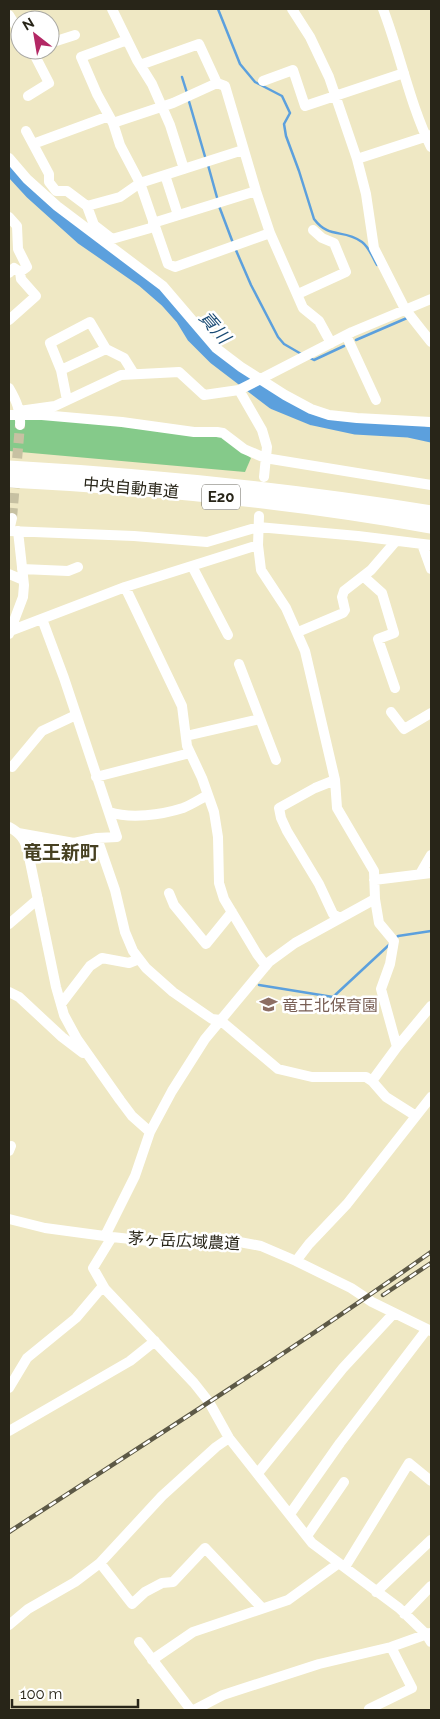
<svg xmlns="http://www.w3.org/2000/svg" width="440" height="1719" viewBox="0 0 440 1719" font-family="Raleway,'Noto Sans JP',sans-serif">
  <style>
    .forest { fill: #85ca8a }
    .lines { fill: none; stroke-linecap: round; stroke-linejoin: round }
    .stream { stroke: #5ca0dd; stroke-width: 2.5 }
    .river { stroke: #5ca0dd; stroke-width: 15 }
    .minor-tunnel { stroke: #c7c1a2; stroke-width: 10; stroke-dasharray: 10 5; stroke-linecap: butt }
    .minor { stroke: #fff; stroke-width: 10 }
    .highway { stroke: #fff; stroke-width: 15 }
    .rail-casing { stroke: #5d5946; stroke-width: 4.5 }
    .rail { stroke: #fff; stroke-width: 2.5; stroke-dasharray: 8; stroke-linecap: butt }
    .labels { text-anchor: middle; dominant-baseline: central; stroke-width: 5; stroke-linejoin: round; paint-order: stroke }
    .shield { fill: #fff; stroke: #68665d; stroke-width: 1 }
    .shield-label { font-size: 15px; font-weight: bold; fill: #282518 }
    .street-label { font-size: 16px; fill: #282518; stroke: #fff }
    .education-label { font-size: 16px; fill: #785e54; stroke: #fff; text-anchor: start }
    .water-label { font-size: 18px; font-style: italic; fill: #194a73; stroke: #fff }
    .quarter-label { font-size: 19px; font-weight: bold; fill: #474122; stroke: #fff }
  </style>
  <rect width="100%" height="100%" fill="#efe8c4"/>
  <!-- forest -->
  <path class="forest" d="M9 418 49 419 222 437 251 458 245 472 9 451Z"/>
  <g class="lines">
    <!-- stream -->
    <path class="stream" d="M218 9 240 64 255 82 282 96 290 113 284 124 286 136 299 171 314 219C330 240 343 228 362 242 369 247 373 258 377 265
      M182 77 187 93
      M188 98 206 160
      M208 165 218 201
      M219 206 233 243
      M235 248 251 285 278 337 284 344 303 355
      M356 340 407 318
      M310 358 314 360 344 346
      M396 938 398 936 431 931
      M259 985 333 997 390 944"/>
    <!-- river -->
    <path class="river" d="M9 167 32 192 82 237 144 280 167 300 183 318 194 336 215 357 274 402 313 418 355 427 408 430 431 435"/>
    <!-- minor-tunnel -->
    <path class="minor-tunnel" d="M12 518 20 425"/>
    <!-- minor -->
    <path class="minor" d="M112 9 137 60 152 84 170 125 184 169
      M292 9 310 37 329 77 357 159 366 194 374 248 405 309 431 342
      M383 9C400 53 410 105 431 147
      M9 15 20 33
      M127 40 81 57 97 94 113 123 120 145 140 183 168 264 175 267 270 233
      M50 43 75 35
      M140 65 199 44 217 83
      M263 81 293 70 305 106 404 73
      M28 96 49 83 32 50
      M113 123 173 103 217 83 225 86 256 191 270 233 303 308 319 321 331 343
      M26 131 49 174V182L56 191H67L87 206
      M33 144 109 116
      M9 158 27 179 57 206 163 286 216 348 241 367 285 395 311 409 329 415 357 418 431 422
      M357 159 431 135
      M165 175 178 215
      M9 217 17 226 18 249 27 267 20 272
      M153 223 256 191
      M154 227 112 239 94 225 87 206 120 197 140 183 243 150
      M9 273 14 268 20 272 21 279 36 296 9 320
      M298 294 346 272 334 243 322 238 313 230
      M346 335 376 400
      M61 370 106 349
      M9 388C16 400 21 411 20 425
      M239 390 262 430 267 447 264 477
      M67 400 61 370 50 343 90 322 106 349 124 358 134 374
      M19 411 55 406 121 375 179 372 204 395 239 390 352 332 431 299
      M9 415H42L122 422 194 432H217L223 433 244 449 265 458 431 485
      M259 516 258 545 261 570 286 608 305 651 335 780 337 808 374 871 375 899 379 923 394 941 390 964 381 989 397 1047 372 1081
      M9 531 134 536 207 542 258 527 358 536 431 545
      M9 531 12 518
      M422 544 431 569
      M192 566 228 635
      M22 569 68 571 78 567
      M9 574 23 580
      M363 576 382 593 394 633 378 639 395 688
      M125 587 182 706 187 746 202 778 214 812 218 837 219 883 224 899 257 954 266 966
      M10 631 125 587 258 545
      M298 632 343 613 345 610 342 597 344 591 371 570 396 541
      M9 634 23 597 24 585 18 531
      M239 664 276 760
      M391 712 404 729 431 713
      M186 736 260 719
      M12 767 42 731 76 715
      M96 777 190 753
      M335 780 315 788 279 808 281 818 287 831 319 884 333 914 340 918
      M109 812C131 819 161 815 183 808 191 805 200 799 208 795
      M9 827C20 833 25 839 28 852L56 987 64 1015 77 1039 120 1100 132 1116 150 1132
      M18 833 74 843 97 838 117 837 64 678 42 619
      M97 838 115 890 125 932 133 951 146 968 173 992 212 1019 220 1020 278 1069 312 1077H366L372 1081 386 1097 416 1116
      M420 874 431 855
      M374 880 431 873
      M169 893 174 905 206 944 232 912
      M9 924 38 899
      M9 992 19 997 62 1037 83 1053
      M61 1004 90 966 102 958 129 963 139 959
      M397 1047 431 1006
      M9 1151 11 1146
      M9 1219 45 1228 112 1237 168 1243 234 1241 261 1246 296 1261 351 1288 372 1302 431 1331
      M105 1236 135 1176 150 1132 172 1091 205 1039 269 962 295 943 375 899
      M112 1237 93 1268 105 1289 194 1383 209 1402 229 1438 312 1543 399 1608 426 1634 431 1642
      M296 1261 309 1244 347 1204 431 1097
      M9 1388 27 1358 76 1318 103 1286
      M9 1431 130 1361 155 1341
      M258 1473 343 1368 394 1313
      M290 1514 340 1443 427 1329
      M307 1536 344 1482
      M100 1563 132 1604 145 1592 162 1583 173 1582 205 1548 262 1608
      M345 1567 409 1463 431 1481
      M376 1592 431 1540
      M404 1614 431 1586
      M9 1625 28 1609 75 1582 100 1563 162 1496 216 1447 229 1438
      M139 1642 191 1710
      M152 1660 193 1632 288 1600 339 1563
      M369 1709 412 1688 391 1647
      M194 1710 223 1695 319 1664 391 1647 430 1633"/>
    <!-- highway -->
    <path class="highway" d="M9 468C150 476 291 490 431 513
      M9 480C150 487 292 501 431 526"/>
    <defs>
      <path id="rail" d="M383 1295 431 1263
        M9 1532C150 1440 293 1350 431 1252"/>
    </defs>
    <!-- rail casing -->
    <use href="#rail" class="rail-casing"/>
    <!-- rail -->
    <use href="#rail" class="rail"/>
  </g>
  <!-- icons -->
  <defs>
    <symbol id="school-bare" viewBox="-9 -9 18 18"><path d="M0-5L7-2L0 1L-7-2ZM-4 1L0 2.5L4 1V4Q0 6-4 4Z" fill="#8d6e63" stroke="#fff" stroke-width="2.5" paint-order="stroke"/></symbol>
  </defs>
  <g fill-rule="evenodd">
    <use href="#school-bare" x="256" y="992" width="25" height="25"/>
  </g>
  <g class="labels">
    <!-- shield labels -->
    <rect class="shield" x="202" y="484.5" width="38" height="25" rx="4"/>
    <g class="shield-label">
      <text x="221" y="497">E20</text>
    </g>
    <!-- street labels -->
    <g class="street-label">
      <text transform="translate(131 488) rotate(5)">中央自動車道</text>
      <text transform="translate(184 1241) rotate(3)">茅ヶ岳広域農道</text>
    </g>
    <!-- education labels -->
    <g class="education-label">
      <text x="282" y="1005">竜王北保育園</text>
    </g>
    <!-- water labels -->
    <g class="water-label">
      <text transform="translate(215 327) rotate(49)">貢川</text>
    </g>
    <!-- quarter labels -->
    <g class="quarter-label">
      <text x="61" y="852">竜王新町</text>
    </g>
  </g>
  <!-- border -->
  <rect width="440" height="1719" fill="none" stroke="#282518" stroke-width="20"/>
  <!-- north arrow -->
  <g transform="translate(35 35) rotate(329)"><circle r="24" fill="#ffffff" stroke="#a9a8a3"/>
  <path d="M0-4L9 19L0 12L-9 19Z" fill="#b32865"/>
  <text y="-8" font-size="14" font-weight="bold" text-anchor="middle" fill="#282518">N</text>
  </g>
  <!-- scale -->
  <path d="M12 1699v8h126v-8" fill="none" stroke="#282518" stroke-width="2.5"/>
  <text x="20" y="1699" font-size="15" fill="#282518" stroke="#ffffff" stroke-width="4" paint-order="stroke">100 m</text>
</svg>
